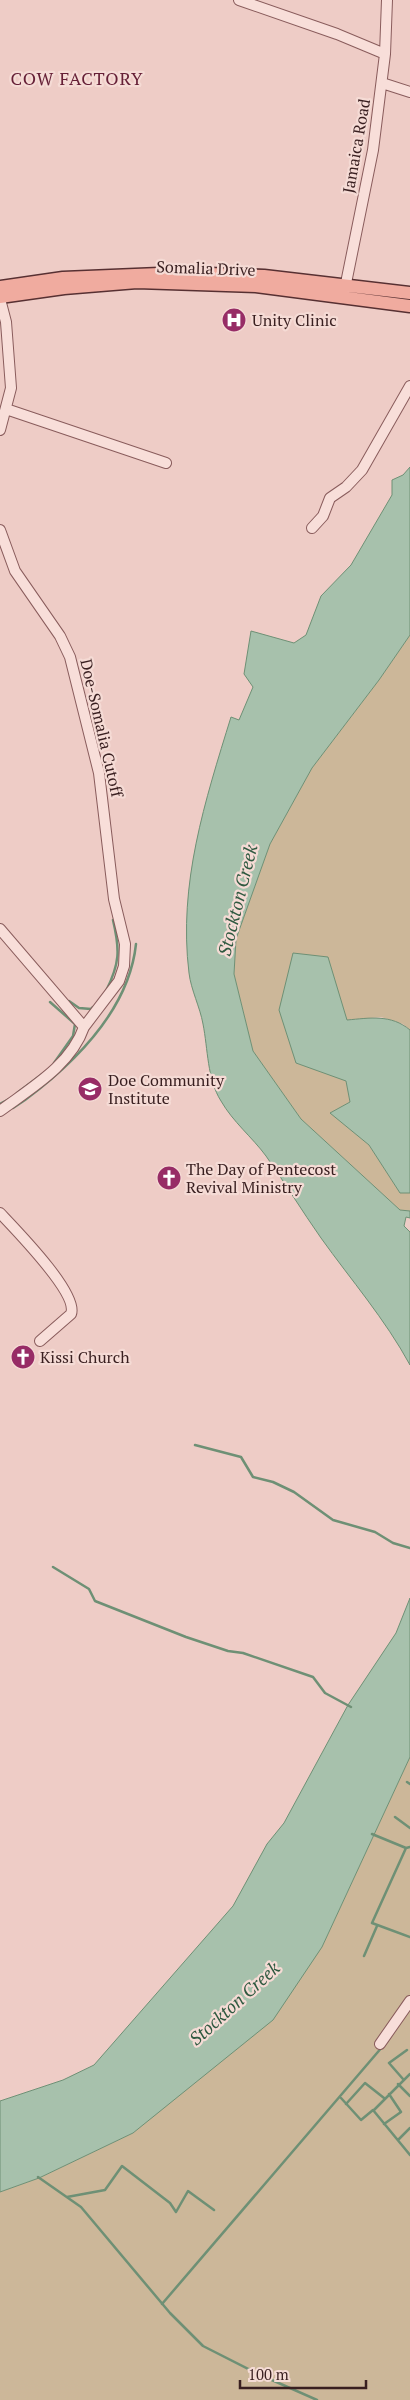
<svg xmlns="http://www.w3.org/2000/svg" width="410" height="2400" viewBox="0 0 410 2400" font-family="'PT Serif',serif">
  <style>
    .green { fill: #ccb799 }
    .water { fill: #a7c1ac; stroke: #6e9075 }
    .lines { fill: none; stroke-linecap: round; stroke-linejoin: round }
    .stream { stroke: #6e9075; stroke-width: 2.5 }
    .minor-casing { stroke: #895c5c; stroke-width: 12 }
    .major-casing { stroke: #573032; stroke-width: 15 }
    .minor { stroke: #f8ded9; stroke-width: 10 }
    .major { stroke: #f0ab9f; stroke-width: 12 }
    .labels { text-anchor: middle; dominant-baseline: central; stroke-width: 4.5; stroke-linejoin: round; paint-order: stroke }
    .street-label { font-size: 16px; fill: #391f20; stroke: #f5dbd5 }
    .poi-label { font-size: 16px; fill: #391f20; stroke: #f5dbd5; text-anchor: start }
    .neighbourhood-label { font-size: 18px; letter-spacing: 1px; fill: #651f36; stroke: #f5dbd5 }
    .water-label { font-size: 18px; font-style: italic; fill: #2f5940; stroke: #f5dbd5 }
  </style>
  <rect width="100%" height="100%" fill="#eeccc6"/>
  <!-- green -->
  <path class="green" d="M410 635V1030L403 1024 381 1017 347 1020 296 1063 346 1080 350 1102 331 1113 369 1145 400 1193H410V1211L400 1210 301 1119 253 1051 234 974 236 939 270 844 312 768 379 680Z
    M410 1757V2400H0V2192L39 2178 133 2133 322 1947Z"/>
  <!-- water -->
  <path class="water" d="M410 467V635L379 680 312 768 270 844 236 939 234 974 253 1051 301 1119 400 1210 410 1211V1218L406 1217 404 1226 410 1232V1365C385 1319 351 1280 321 1238 302 1211 285 1183 266 1156 252 1137 233 1122 221 1101 207 1079 208 1049 203 1024 200 1007 191 990 189 973 178 884 205 801 231 717L239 720 253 687 244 674 251 631 294 643 306 635 321 596 351 565 392 495V480L403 475Z
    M293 953 328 957 347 1020C370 1018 391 1014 410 1030V1193H400L369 1145 330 1113 350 1102 346 1081 296 1063 279 1010Z
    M410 1598V1757L322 1947 273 2020 133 2133 39 2178 0 2192V2101L63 2080 94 2065 233 1906 267 1844 284 1823 348 1705 396 1633Z"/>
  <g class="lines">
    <!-- stream -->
    <path class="stream" d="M106 991C120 963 120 950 113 920
      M69 1001 79 1008 91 1009 93 1007
      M50 1002 75 1024 73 1036 54 1063
      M17 1093 45 1072
      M25 1100C76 1062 129 1010 136 944
      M0 1104 9 1099
      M13 1108 25 1100
      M195 1445 241 1457 253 1477 273 1482 294 1492 333 1520 375 1532 393 1543 410 1548
      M53 1567 89 1589 95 1601 186 1637 228 1651 243 1653 313 1677 325 1693 351 1707
      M407 1782 410 1784
      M395 1817 410 1828
      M372 1834 406 1848 410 1847
      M406 1848 372 1923 410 1937
      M364 1956 377 1926
      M403 2079 389 2063 407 2050
      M398 2084 410 2096
      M341 2098 361 2120 373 2110 410 2155
      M346 2104 365 2083 384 2098
      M374 2110 410 2074
      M384 2124 401 2112 389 2094
      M398 2140 410 2128
      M38 2177 81 2207 170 2313 203 2346 256 2373 317 2400
      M67 2197 105 2190 122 2166 170 2203 176 2212 188 2191 214 2210
      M162 2304 383 2046"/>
    <defs>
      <path id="minor" d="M239 0 337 34 385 54
        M382 83 410 92
        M344 293 373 150 385 54 387 0
        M0 299 6 322 11 388 0 430
        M6 409 166 463
        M312 528 323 516 330 498 346 487 362 470 410 386
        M0 530 15 571 60 636 70 657 99 773 114 899 125 944 124 966 119 981 84 1027
        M0 929 84 1027C71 1065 31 1088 0 1111
        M0 1213C15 1229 79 1294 71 1314L40 1341
        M380 2044 410 2001"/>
      <path id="major" d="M0 287 63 278 183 273 264 276 410 293
        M0 297 64 288 137 282 256 286 410 306"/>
    </defs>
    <!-- minor casing -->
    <use href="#minor" class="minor-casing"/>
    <!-- major casing -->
    <use href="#major" class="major-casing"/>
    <!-- minor -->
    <use href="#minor" class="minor"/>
    <!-- major -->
    <use href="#major" class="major"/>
  </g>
  <!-- icons -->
  <defs>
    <symbol id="hospital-disc" viewBox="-11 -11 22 22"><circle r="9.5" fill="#972c66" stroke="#f5dbd5"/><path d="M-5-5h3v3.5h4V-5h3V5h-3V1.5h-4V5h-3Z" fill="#fff"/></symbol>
    <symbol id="university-disc" viewBox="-11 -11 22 22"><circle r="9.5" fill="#972c66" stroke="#f5dbd5"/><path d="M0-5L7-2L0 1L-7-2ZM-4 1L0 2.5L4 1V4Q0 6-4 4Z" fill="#fff"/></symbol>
    <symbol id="church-disc" viewBox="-11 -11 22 22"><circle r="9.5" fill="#972c66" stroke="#f5dbd5"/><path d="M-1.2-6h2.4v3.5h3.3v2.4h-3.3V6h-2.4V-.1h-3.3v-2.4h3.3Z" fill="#fff"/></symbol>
  </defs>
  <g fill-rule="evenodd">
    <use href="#hospital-disc" x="220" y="306" width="28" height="28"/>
    <use href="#university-disc" x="76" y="1075" width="28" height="28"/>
    <use href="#church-disc" x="155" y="1164" width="28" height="28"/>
    <use href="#church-disc" x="9" y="1343" width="28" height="28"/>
  </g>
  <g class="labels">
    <!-- street labels -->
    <g class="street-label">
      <text transform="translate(356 146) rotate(-80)">Jamaica Road</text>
      <text transform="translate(206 268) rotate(2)">Somalia Drive</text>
      <text transform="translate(102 728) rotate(77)">Doe-Somalia Cutoff</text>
    </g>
    <!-- poi labels -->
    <g class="poi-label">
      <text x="252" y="320">Unity Clinic</text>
      <text x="108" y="1080">Doe Community<tspan x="108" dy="18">Institute</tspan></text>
      <text x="186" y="1169">The Day of Pentecost<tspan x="186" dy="18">Revival Ministry</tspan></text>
      <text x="40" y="1357">Kissi Church</text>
    </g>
    <!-- neighbourhood labels -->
    <g class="neighbourhood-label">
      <text x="77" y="78">COW FACTORY</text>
    </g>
    <!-- water labels -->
    <g class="water-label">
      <text transform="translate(237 900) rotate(-76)">Stockton Creek</text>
      <text transform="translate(234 2003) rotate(-42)">Stockton Creek</text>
    </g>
  </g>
  <!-- scale -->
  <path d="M240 2380v8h126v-8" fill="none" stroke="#391f20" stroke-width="2.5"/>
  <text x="248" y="2380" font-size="15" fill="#391f20" stroke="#f5dbd5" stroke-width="4" paint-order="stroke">100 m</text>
</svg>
